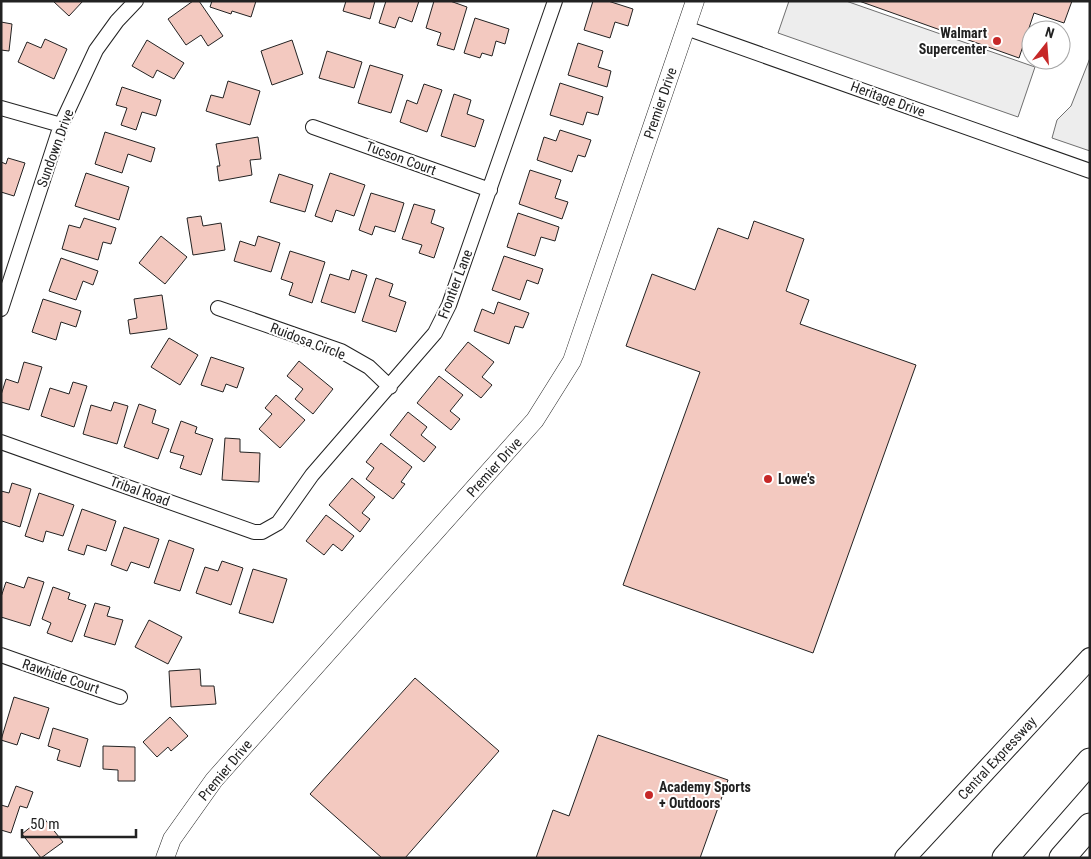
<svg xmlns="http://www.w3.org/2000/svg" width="1091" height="859" viewBox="0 0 1091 859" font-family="'Roboto Condensed',sans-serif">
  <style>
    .parking { fill: #ededed; stroke: #6f6f6f }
    .building { fill: #f3c9c0; stroke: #222 }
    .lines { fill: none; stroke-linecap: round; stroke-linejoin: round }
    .minor-casing { stroke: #222; stroke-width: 16 }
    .tertiary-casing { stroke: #222; stroke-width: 19 }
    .secondary-casing { stroke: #222; stroke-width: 22 }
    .motorway-casing { stroke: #222; stroke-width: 27 }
    .minor { stroke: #fff; stroke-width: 14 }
    .tertiary { stroke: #fff; stroke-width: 18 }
    .secondary { stroke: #fff; stroke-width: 20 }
    .motorway { stroke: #fff; stroke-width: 25 }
    .poi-dot { fill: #c62828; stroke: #fff; stroke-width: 2 }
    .labels { text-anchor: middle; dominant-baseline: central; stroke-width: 4; stroke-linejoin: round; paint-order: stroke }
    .poi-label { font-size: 14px; font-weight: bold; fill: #222; stroke: #fff; text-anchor: start }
    .street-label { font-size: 14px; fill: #222; stroke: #fff }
  </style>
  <rect width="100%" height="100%" fill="#fff"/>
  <!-- parking -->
  <path class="parking" d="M789 1H846L1035 67 1018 117 778 33Z
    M1090 58V151L1052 138 1057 120 1071 106Z"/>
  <!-- building -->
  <path class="building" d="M53 1H83L69 16Z
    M193 1H199L223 36 208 46 201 35 186 45 168 19Z
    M212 1H256L251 17 232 11 231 14 210 7Z
    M346 1H375L370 19 343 11Z
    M386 1H419L412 22 399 17 395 28 379 23Z
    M434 1H450L467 7 454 50 437 45 441 33 426 28Z
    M593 1H608L633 9 628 26 615 22 610 38 584 30Z
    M859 1H1072L1064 23 1034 13 1019 58Z
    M475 18 509 29 505 44 496 41 492 56 482 53 480 58 464 53Z
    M1 22 12 24 9 51 1 50Z
    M45 39 67 49 54 79 18 62 27 42 41 48Z
    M147 40 184 63 174 79 157 70 153 78 132 66Z
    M292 40 303 74 272 85 261 51Z
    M578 43 603 51 598 67 611 71 607 87 568 75Z
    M327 51 362 62 354 88 319 78Z
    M370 65 403 75 391 113 358 103Z
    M228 81 260 91 250 125 206 111 211 95 223 98Z
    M560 83 603 97 598 115 587 112 583 125 550 115Z
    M424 84 442 90 427 132 400 122 407 100 417 104Z
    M122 87 161 100 156 116 142 112 136 130 121 125 127 108 116 105Z
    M454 94 471 100 467 114 484 120 475 147 441 136Z
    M560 130 591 140 585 157 578 155 572 172 537 160 544 137 556 141Z
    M105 132 155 148 151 162 128 154 122 173 95 164Z
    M258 137 261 159 250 160 252 175 219 181 217 166H220L216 144Z
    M8 158 25 163 14 196 1 192V162L6 164Z
    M530 170 561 180 555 198 568 202 562 219 519 204Z
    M86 173 129 187 119 220 75 206Z
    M330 173 365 185 354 216 336 210 332 222 315 216Z
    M279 174 313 185 305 212 270 202Z
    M371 193 404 203 395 232 375 226 372 235 359 230Z
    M414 204 435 210 431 223 444 228 434 258 419 253 422 245 402 239Z
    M518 213 559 227 555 241 541 237 535 256 507 247Z
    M201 216 203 226 221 223 225 250 193 255 187 218Z
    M84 218 116 228 111 244 103 242 98 260 62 249 69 225 80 228Z
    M754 221 804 239 786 291 809 300 800 324 916 365 813 653 623 585 700 372 626 346 652 274 695 290 718 228 748 239Z
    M161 236 187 257 165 284 139 263Z
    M258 236 280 243 271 272 234 261 240 241 255 246Z
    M290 251 325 262 312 303 289 295 293 283 281 279Z
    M504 256 543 269 538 284 527 280 520 300 492 290Z
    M61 258 98 271 93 285 83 281 76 300 49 291Z
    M352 270 367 275 355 313 321 302 330 274 349 280Z
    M376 278 393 284 389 296 406 302 396 332 362 321Z
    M162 295 167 329 130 334 128 320 137 318 134 299Z
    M43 299 81 311 76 327 61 322 56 340 32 332Z
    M498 302 529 313 523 328 515 326 509 344 474 331 482 309 494 314Z
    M169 338 198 355 180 385 151 367Z
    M468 342 494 362 482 377 492 385 481 398 445 370Z
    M211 357 244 368 237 388 226 384 223 392 201 385Z
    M299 361 333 389 313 414 295 399 303 389 287 376Z
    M24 362 42 367 29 410 1 402V395L6 379 18 383Z
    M439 376 463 395 450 411 460 419 451 430 417 403Z
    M73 382 87 386 74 427 41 416 50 388 69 394Z
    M276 395 305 420 280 448 259 429 272 414 265 408Z
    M114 402 128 406 117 444 83 434 91 405 111 411Z
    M139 404 156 410 152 423 169 429 158 459 124 447Z
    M408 412 427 427 421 435 436 447 424 462 390 435Z
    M181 421 197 427 195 433 213 439 201 475 180 468 184 456 170 452Z
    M225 438 240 439V452L260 453 259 482 222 480Z
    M381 443 412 467 401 482 405 484 393 499 366 479 374 468 366 462Z
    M352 478 375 497 362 513 370 519 360 532 329 505Z
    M12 483 31 489 20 527 2 521 1 525V491L9 493Z
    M39 493 74 505 63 536 46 531 43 542 25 536Z
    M82 509 116 521 106 551 87 545 84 555 68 550Z
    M326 515 354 536 342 551 333 544 324 555 306 541Z
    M124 527 159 539 149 568 131 562 127 571 111 565Z
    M169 540 194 549 180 591 154 583Z
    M222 561 243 568 231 605 196 593 205 567 218 571Z
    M253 569 287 579 273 623 239 613Z
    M28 577 44 582 30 626 1 617V597L6 582 24 588Z
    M53 587 70 593 68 599 86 605 72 642 47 633 51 623 42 619Z
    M95 603 110 607 107 616 123 620 115 645 84 636Z
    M149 620 182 637 168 664 135 647Z
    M200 669 201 686H214L216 704 171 707 169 671Z
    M415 678 499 751 405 858H382L310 794Z
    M14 697 49 708 39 739 21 733 17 745 1 740Z
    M170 717 188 736 171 751 168 747 157 757 143 742Z
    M53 728 88 739 80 767 57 760 60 750 48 746Z
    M598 735 728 780 700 858H536L553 810 569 816Z
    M103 746 135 747V781H118V770L103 769Z
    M16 786 33 792 27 808 20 806 11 833 1 830V805L8 807Z
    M43 817 63 842 41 858 22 834Z"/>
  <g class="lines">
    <defs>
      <path id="minor" d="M686 28 1090 171
        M1 108 61 125
        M313 127 490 190
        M218 308 341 351 369 367 390 387
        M1 309 61 125 96 50 117 21 136 1
        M1 442 254 532H262L278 523 312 475 435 333 449 305 555 1
        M1 655 120 697"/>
      <path id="tertiary" d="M165 858 172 839 214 780 535 420 572 361 695 1"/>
      <path id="secondary" d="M905 858 1090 658"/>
      <path id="motorway" d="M1005 858 1090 761
        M1062 858 1090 826"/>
    </defs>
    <!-- minor casing -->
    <use href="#minor" class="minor-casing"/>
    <!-- tertiary casing -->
    <use href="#tertiary" class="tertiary-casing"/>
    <!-- secondary casing -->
    <use href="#secondary" class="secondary-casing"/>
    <!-- motorway casing -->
    <use href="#motorway" class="motorway-casing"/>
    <!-- minor -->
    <use href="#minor" class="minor"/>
    <!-- tertiary -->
    <use href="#tertiary" class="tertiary"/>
    <!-- secondary -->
    <use href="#secondary" class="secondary"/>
    <!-- motorway -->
    <use href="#motorway" class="motorway"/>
  </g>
  <!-- markers -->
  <g class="poi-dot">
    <circle cx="997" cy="41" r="5"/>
    <circle cx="768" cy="479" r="5"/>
    <circle cx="649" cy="795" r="5"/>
  </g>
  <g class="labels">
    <!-- poi labels -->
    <g class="poi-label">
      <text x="987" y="33" text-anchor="end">Walmart<tspan x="987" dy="16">Supercenter</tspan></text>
      <text x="778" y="479">Lowe's</text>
      <text x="659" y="787">Academy Sports<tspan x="659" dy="16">+ Outdoors</tspan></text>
    </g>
    <!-- street labels -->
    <g class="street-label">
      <text transform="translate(888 99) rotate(20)">Heritage Drive</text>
      <text transform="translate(660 103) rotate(-71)">Premier Drive</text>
      <text transform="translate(55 148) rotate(-70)">Sundown Drive</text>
      <text transform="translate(401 158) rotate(20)">Tucson Court</text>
      <text transform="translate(455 284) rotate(-69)">Frontier Lane</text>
      <text transform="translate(308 341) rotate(21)">Ruidosa Circle</text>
      <text transform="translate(494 467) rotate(-48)">Premier Drive</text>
      <text transform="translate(140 491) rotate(20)">Tribal Road</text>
      <text transform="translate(61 676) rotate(19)">Rawhide Court</text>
      <text transform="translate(997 758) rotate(-47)">Central Expressway</text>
      <text transform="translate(225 770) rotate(-50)">Premier Drive</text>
    </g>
  </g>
  <!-- border -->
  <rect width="1091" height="859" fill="none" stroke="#222222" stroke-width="5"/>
  <!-- north arrow -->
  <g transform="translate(1046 45) rotate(17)"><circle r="24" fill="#ffffff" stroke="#a7a7a7"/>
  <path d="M0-4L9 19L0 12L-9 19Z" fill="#c62828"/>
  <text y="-8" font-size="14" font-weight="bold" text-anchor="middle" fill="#222222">N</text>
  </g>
  <!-- scale -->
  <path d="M22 829v8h114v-8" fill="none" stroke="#222222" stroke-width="2.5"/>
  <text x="30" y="829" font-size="15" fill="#222222" stroke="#ffffff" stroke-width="4" paint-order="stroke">50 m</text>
</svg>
